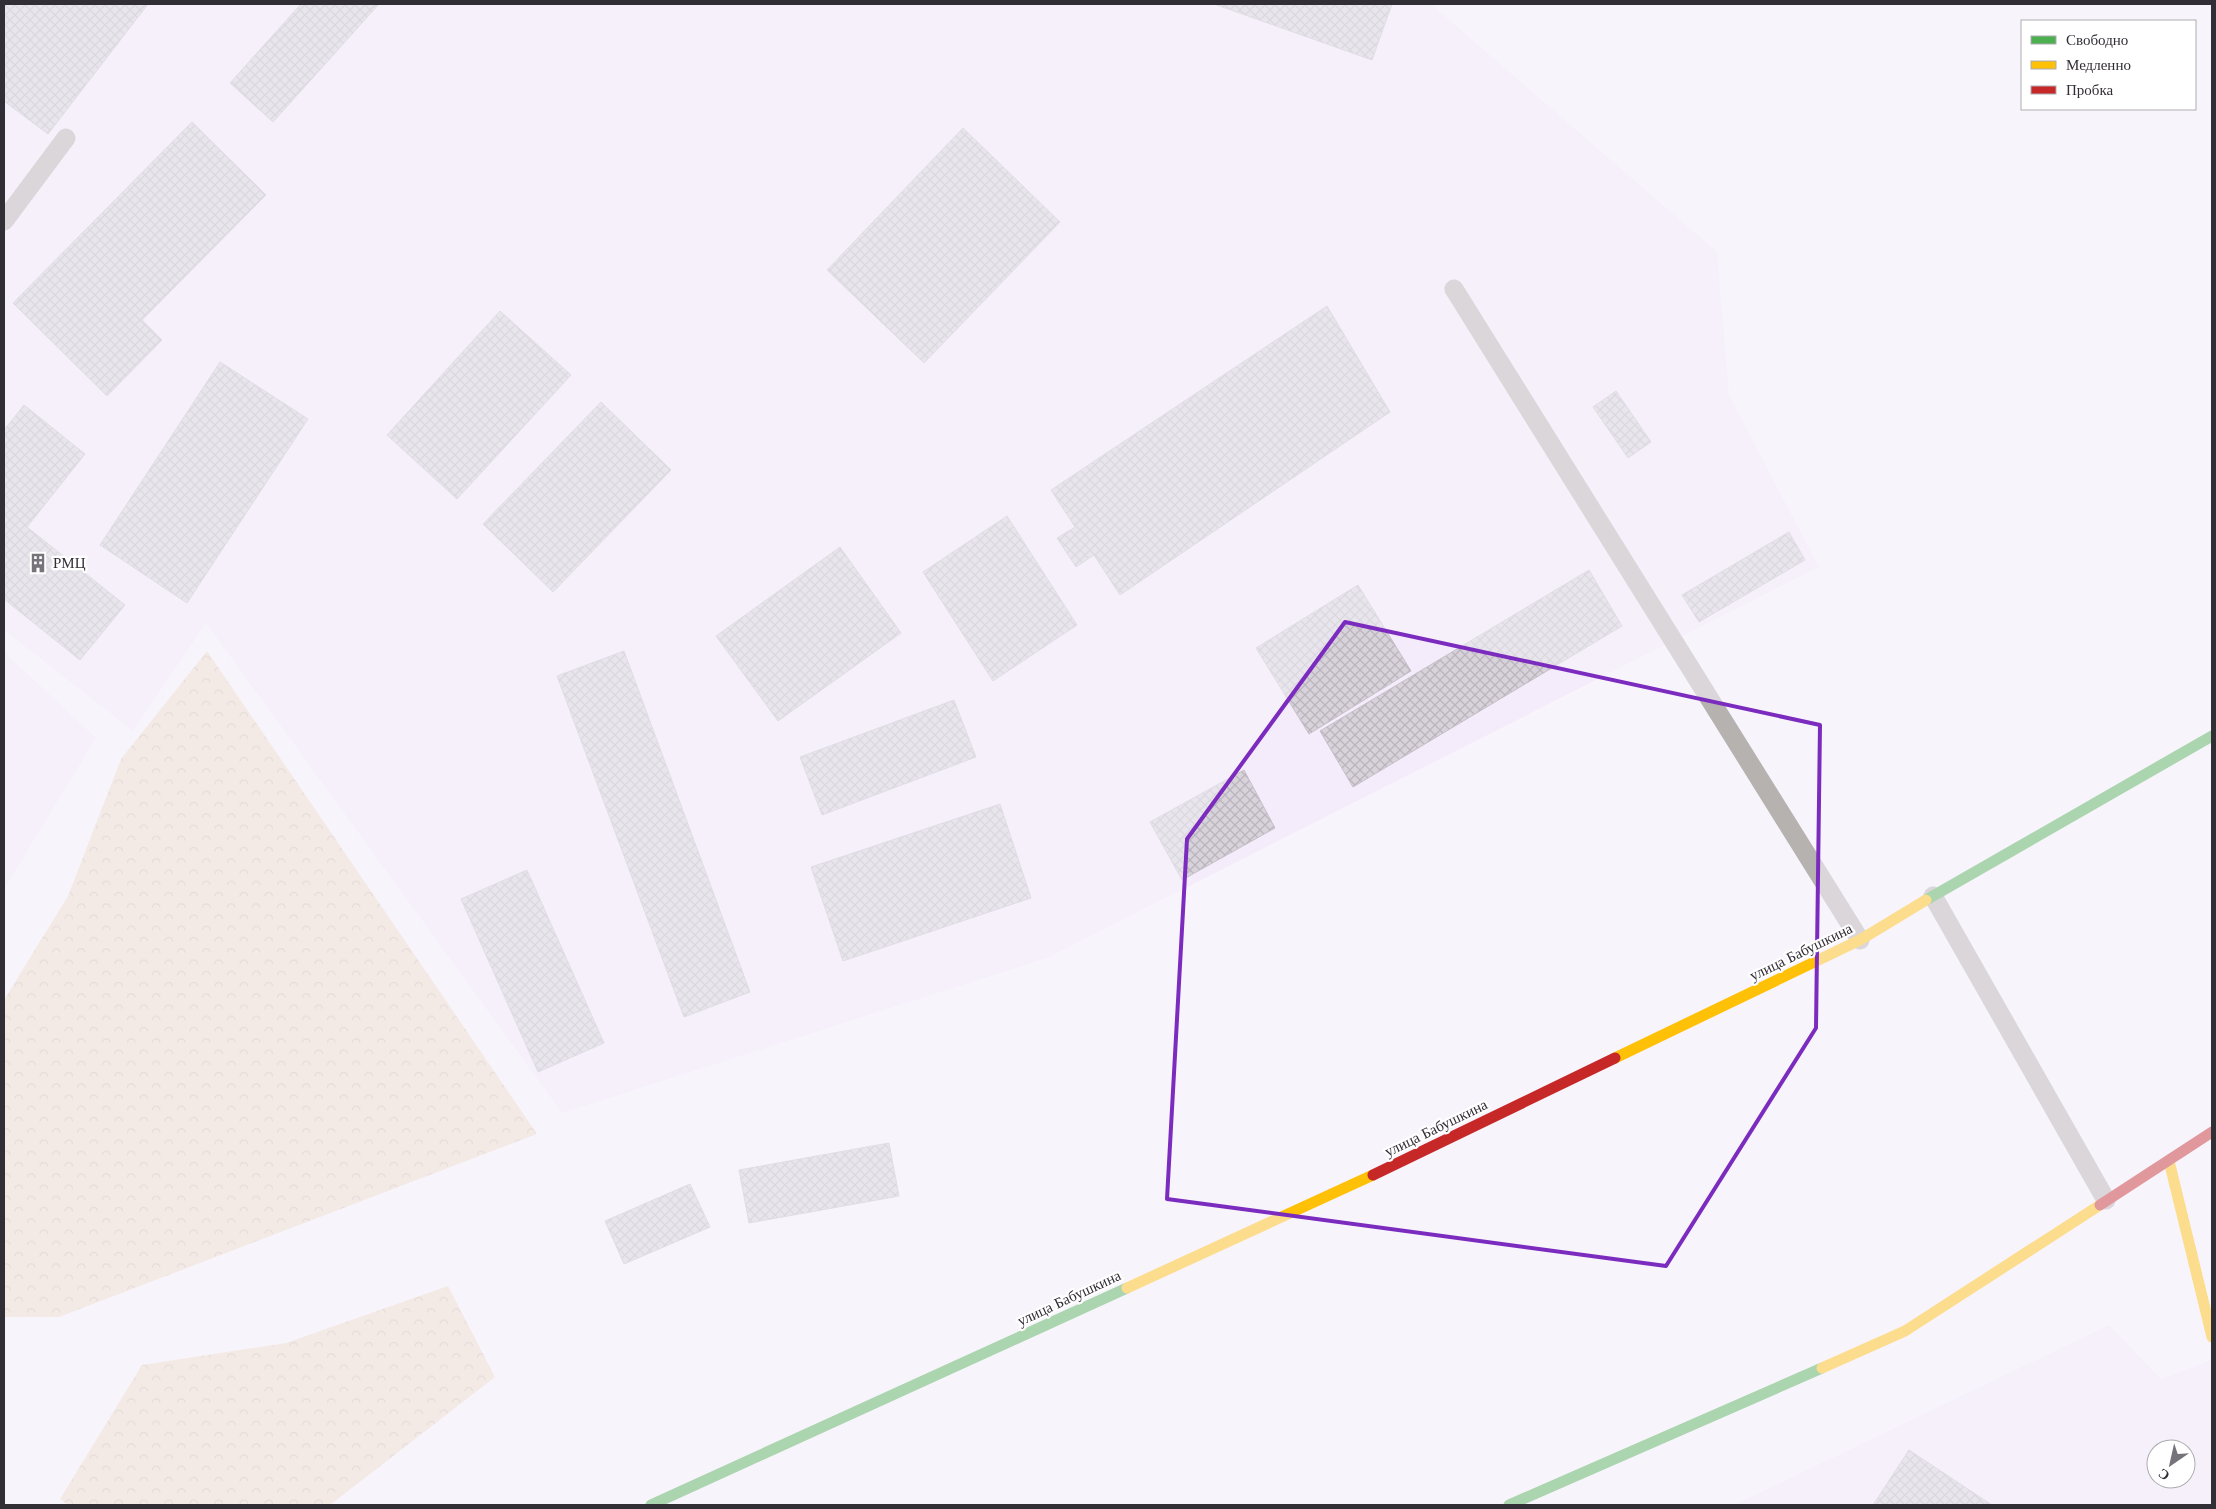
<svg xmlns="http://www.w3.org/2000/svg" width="2216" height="1509" viewBox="0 0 2216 1509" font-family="'Times New Roman',serif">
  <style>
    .built { fill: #f4ebfb; fill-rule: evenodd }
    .forest { fill: url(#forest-crowns) }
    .building { fill: url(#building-cross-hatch); stroke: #c5c1c8 }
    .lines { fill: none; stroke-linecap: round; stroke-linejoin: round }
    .lane { stroke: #b5b2b0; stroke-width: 19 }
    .fast { stroke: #4caf50; stroke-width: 11 }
    .slow { stroke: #ffc107; stroke-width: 11 }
    .jam { stroke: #c62828; stroke-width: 11 }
    .marked { fill: none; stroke: #7b2cbf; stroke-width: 4; stroke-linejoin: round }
    .labels { text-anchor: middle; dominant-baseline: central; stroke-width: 4.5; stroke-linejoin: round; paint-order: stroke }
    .poi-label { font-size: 15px; fill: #322e36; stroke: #fff; text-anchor: start }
    .street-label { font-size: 15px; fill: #322e36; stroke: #fff }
  </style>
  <defs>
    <pattern id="forest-crowns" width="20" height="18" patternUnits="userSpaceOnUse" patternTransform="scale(1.25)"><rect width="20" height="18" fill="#eedecc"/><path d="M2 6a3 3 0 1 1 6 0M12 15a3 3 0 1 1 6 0" fill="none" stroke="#cdbfb0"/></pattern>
    <pattern id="building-cross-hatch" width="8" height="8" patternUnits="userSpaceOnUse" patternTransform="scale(1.25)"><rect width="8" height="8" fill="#d8d3db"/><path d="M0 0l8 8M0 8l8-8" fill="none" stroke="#bab5bd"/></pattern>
  </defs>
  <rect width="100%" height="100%" fill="#f8f4fc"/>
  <!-- built -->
  <path class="built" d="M4 4H1431L1717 252 1729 395 1819 567 1047 958 562 1113 206 623 133 731 4 630Z
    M4 652 96 738 4 889Z
    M2109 1325 2161 1379 2212 1360V1505H1734ZM2156 1449H2186V1479H2156Z"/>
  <!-- forest -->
  <path class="forest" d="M207 651 537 1134 59 1317H4V1000L68 896 121 759Z
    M448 1286 495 1377 330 1505H68L60 1499 142 1365 286 1343Z"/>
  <!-- building -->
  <path class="building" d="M4 4H148L48 134 4 101Z
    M301 4H379L273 122 230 83Z
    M1214 4H1392L1372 60Z
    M192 122 266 195 142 320 162 340 107 396 13 303Z
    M963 128 1060 222 924 363 827 270Z
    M1327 306 1390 412 1120 595 1094 555 1076 567 1057 538 1075 527 1051 490Z
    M500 311 571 375 457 499 387 435Z
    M220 362 308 419 187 603 100 545Z
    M1616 391 1651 442 1628 458 1593 407Z
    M601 402 671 470 553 592 483 524Z
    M24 405 85 454 27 527 125 605 80 660 4 599V430Z
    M1007 516 1077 625 993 681 923 572Z
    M1789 532 1805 560 1699 622 1682 595Z
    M840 547 901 633 778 721 716 636Z
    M1589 570 1622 626 1353 787 1320 731Z
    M1358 585 1411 671 1309 734 1256 648Z
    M624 651 750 992 684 1017 557 676Z
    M954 700 976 757 822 815 800 757Z
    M1244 770 1275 828 1182 880 1150 822Z
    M1000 804 1031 898 843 961 811 867Z
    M527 870 604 1043 538 1072 461 899Z
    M889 1143 899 1196 749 1223 739 1170Z
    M690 1184 710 1227 624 1264 605 1221Z
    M1909 1450 1992 1505H1873Z"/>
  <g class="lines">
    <!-- lane -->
    <path class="lane" d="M4 221 66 138
      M1454 289 1860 940
      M1933 896 2106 1200"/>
    <!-- fast -->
    <path class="fast" d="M1926 900 2212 736
      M651 1505 1127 1288
      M1509 1505 1822 1368"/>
    <!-- slow -->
    <path class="slow" d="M1615 1058 1860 940 1926 900
      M2169 1161 2212 1337
      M1127 1288 1373 1175
      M1822 1368 1905 1331 2100 1205"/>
    <!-- jam -->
    <path class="jam" d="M1373 1175 1615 1058
      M2100 1205 2212 1132"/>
  </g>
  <!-- marked area -->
  <path d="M0 0H2216V1509H0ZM1345 622 1820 725 1816 1028 1666 1266 1167 1199 1187 839Z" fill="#f8f4fc" fill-opacity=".55" fill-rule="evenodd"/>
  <path class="marked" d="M1345 622 1820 725 1816 1028 1666 1266 1167 1199 1187 839Z"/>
  <!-- icons -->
  <defs>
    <symbol id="building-bare" viewBox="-9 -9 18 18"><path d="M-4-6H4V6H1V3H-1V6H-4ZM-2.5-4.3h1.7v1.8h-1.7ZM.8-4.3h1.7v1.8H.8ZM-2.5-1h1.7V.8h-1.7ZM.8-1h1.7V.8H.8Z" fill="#77737b" stroke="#fff" stroke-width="2.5" paint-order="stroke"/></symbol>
  </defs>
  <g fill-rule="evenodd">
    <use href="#building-bare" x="24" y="549" width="28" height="28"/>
  </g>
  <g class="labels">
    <!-- poi labels -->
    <g class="poi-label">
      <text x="53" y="563">РМЦ</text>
    </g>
    <!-- street labels -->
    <g class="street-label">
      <text transform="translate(1801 952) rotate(-26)">улица Бабушкина</text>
      <text transform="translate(1436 1128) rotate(-26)">улица Бабушкина</text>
      <text transform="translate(1069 1298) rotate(-25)">улица Бабушкина</text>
    </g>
  </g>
  <!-- border -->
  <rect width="2216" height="1509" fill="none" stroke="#322e36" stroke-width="10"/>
  <!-- legend -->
  <rect x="2021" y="20" width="175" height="90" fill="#ffffff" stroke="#adabaf"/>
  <rect x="2031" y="36" width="25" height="8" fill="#4caf50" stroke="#adabaf"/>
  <text x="2066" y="45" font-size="15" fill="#322e36">Свободно</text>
  <rect x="2031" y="61" width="25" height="8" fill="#ffc107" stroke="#adabaf"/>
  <text x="2066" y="70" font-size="15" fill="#322e36">Медленно</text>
  <rect x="2031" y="86" width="25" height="8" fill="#c62828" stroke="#adabaf"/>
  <text x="2066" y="95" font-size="15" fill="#322e36">Пробка</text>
  <!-- north arrow -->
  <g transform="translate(2171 1464) rotate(214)"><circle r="24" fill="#ffffff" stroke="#adabaf"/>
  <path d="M0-4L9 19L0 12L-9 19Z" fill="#77737b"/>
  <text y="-8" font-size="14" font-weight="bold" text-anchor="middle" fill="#322e36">С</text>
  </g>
</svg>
